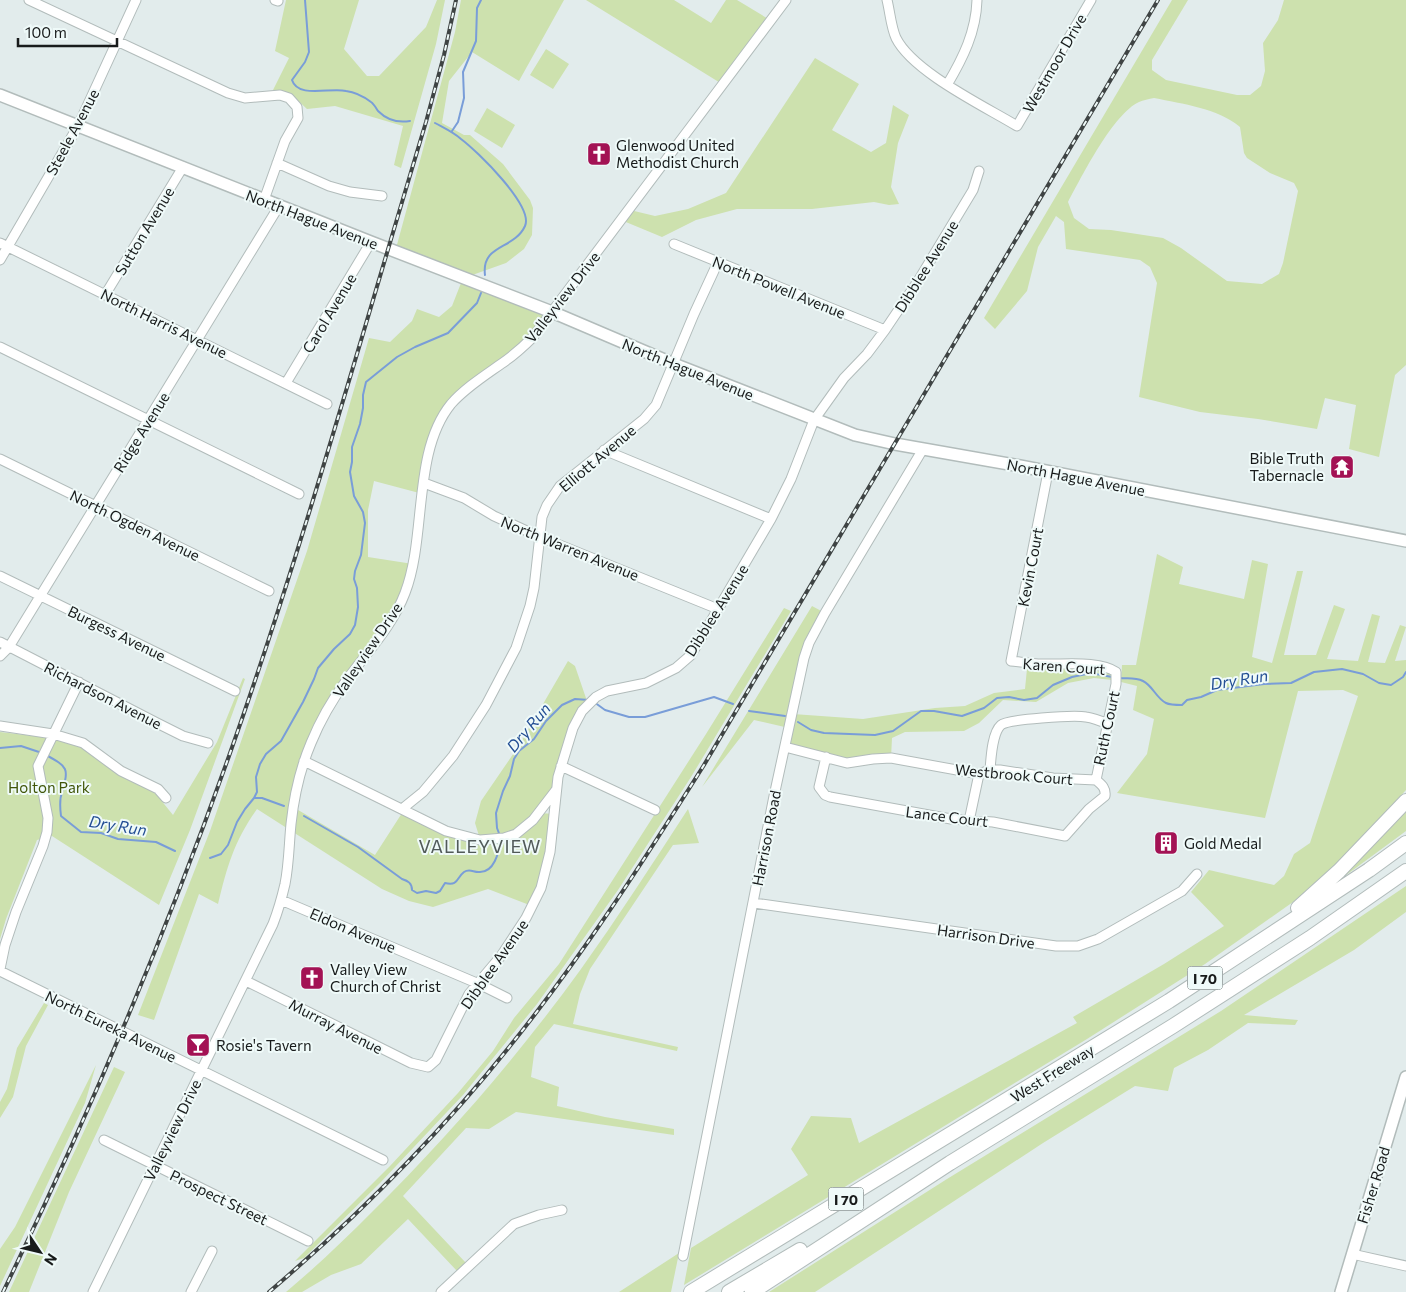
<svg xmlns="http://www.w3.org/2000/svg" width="1406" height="1292" viewBox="0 0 1406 1292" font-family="Commissioner,sans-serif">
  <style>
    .green { fill: #cde1ae; fill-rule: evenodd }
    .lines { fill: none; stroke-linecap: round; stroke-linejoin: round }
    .stream { stroke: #799dd8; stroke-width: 2 }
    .minor-casing { stroke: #b2bcbb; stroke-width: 11 }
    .major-casing { stroke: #b2bcbb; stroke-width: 14 }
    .highway-casing { stroke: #b2bcbb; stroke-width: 16 }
    .minor { stroke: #fff; stroke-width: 9 }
    .major { stroke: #fff; stroke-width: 11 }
    .highway { stroke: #fff; stroke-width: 14 }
    .rail-casing { stroke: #3f4444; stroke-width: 4 }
    .rail { stroke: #effaf9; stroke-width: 2; stroke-dasharray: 5.5; stroke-linecap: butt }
    .labels { text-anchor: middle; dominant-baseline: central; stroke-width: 4; stroke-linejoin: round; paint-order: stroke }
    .shield { fill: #effaf9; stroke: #585e5e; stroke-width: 1 }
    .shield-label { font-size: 14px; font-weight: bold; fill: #181b1b }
    .street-label { font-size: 15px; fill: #181b1b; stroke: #effaf9 }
    .poi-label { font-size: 15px; fill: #181b1b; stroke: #effaf9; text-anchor: start }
    .park-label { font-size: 15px; fill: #415609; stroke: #effaf9 }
    .water-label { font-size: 16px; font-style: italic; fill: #234e94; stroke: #effaf9 }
    .quarter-label { font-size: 18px; letter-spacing: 1px; fill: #515a59; stroke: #effaf9 }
  </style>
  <rect width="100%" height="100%" fill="#e2ecec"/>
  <!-- green -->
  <path class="green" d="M286 0H359L344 49 367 76H379L426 27 437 0H445L436 44 401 168 394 165 403 126 335 106 307 109 291 94 273 90 289 58 275 51Z
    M461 0H564L519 81 472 52 449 81 442 123 464 135H470L503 164 530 200 533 208 532 235 524 249 506 263 464 278 552 312 533 337 475 383 441 420 423 494 374 481 368 510V557L413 564 405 593 324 715 293 807 375 855 404 810 446 831 480 839 475 823 481 801 518 747 568 661 575 666 588 704 582 711 558 777 540 813 554 814 550 852 532 906 488 889 433 907 409 901 382 889 257 809C234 841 227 867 218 904L199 894 154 1020 138 1015 210 831 307 551 369 338 390 342 412 321 417 309 439 317 452 306 463 278 395 252 455 32Z
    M586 0H674L711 23 726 0H737L770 20 722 84Z
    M1172 0H1188L1152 60V70L1166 80 1237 95H1250L1261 86 1265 71 1263 43 1278 20 1284 0H1406V365L1395 375 1379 457 1349 449 1356 405 1325 398 1317 429 1258 419 1200 412 1139 397 1157 283 1150 267 1140 260 1066 249 1064 222 1056 216 1038 247 1027 291 995 329 984 318ZM1154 98C1183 104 1217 108 1240 127L1244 153 1247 158 1270 173 1294 183 1298 191 1283 263 1279 274 1262 284 1227 281 1181 248 1163 238 1111 230 1089 229 1074 218 1068 202C1082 176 1113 114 1139 102 1143 100 1149 99 1154 98Z
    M546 49 569 64 553 89 530 75Z
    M815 58 859 84 832 130 871 152 886 143 893 105 909 115 898 143 891 187 899 204 889 205 874 202 812 209H737L696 220 662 237 621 220 630 210 655 216 688 209 726 193Z
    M487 108 515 125 502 148 474 131Z
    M1157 554 1183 567 1179 584 1244 599 1252 560 1268 564 1252 657 1272 663 1297 571H1303L1284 655H1316L1334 605 1345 609 1327 659 1358 661 1372 614 1380 616 1368 662 1385 663 1400 625 1406 627 1395 661 1406 660V790L1334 868 1310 890 1205 964 1087 1039 684 1285 691 1248 808 1175 791 1149 811 1116 851 1118 859 1143 1077 1023 1073 1017 1164 964 1224 926 1191 892 1209 870 1274 885 1284 876 1294 854 1310 843 1358 696 1343 690 1298 691 1265 818 1117 793 1147 754 1154 719 1133 710 1137 686 1121 682 1122 665H1136Z
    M812 606 825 613 817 628 793 714 863 719 935 708 965 706 994 693 1025 689 1027 669H1098L1113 672 1112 680 1094 678 1068 683 1036 702 1003 700 979 723 964 731 905 732 892 738 891 758 853 763 785 747 789 728 754 720 702 787Z
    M784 608 791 611 691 777 618 890 537 1004 463 1095 380 1183 304 1258 295 1261 390 1166 458 1093 493 1051 514 1018 559 964 706 734Z
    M243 678 245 679 190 830 159 905 52 836 37 840 6 919 0 939V732L68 740 89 749 152 789 173 815 217 742Z
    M688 809 699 843 673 845 590 969 580 994 573 1024 678 1047 677 1051 554 1024 535 1047 531 1077 559 1087 557 1106 605 1117 674 1129V1135L516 1112 489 1129 466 1128 403 1196 466 1263 457 1271 408 1219 361 1264 331 1275 302 1292H286C316 1267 344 1240 372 1212 448 1137 518 1056 581 969 618 917 653 863 688 809Z
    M1406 809V831L1334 884Z
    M1406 886V912L1354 950 1244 1015 1298 1020 1295 1025 1248 1023 1208 1050 1174 1068 1168 1091 1135 1086 1043 1143 815 1292H769L947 1179 1221 1011Z
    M44 1003 48 1005 26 1046 13 1097 0 1118V1102L7 1089 17 1048Z
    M96 1065 85 1103 0 1286V1249L15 1227Z
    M114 1067 125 1072 69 1192 29 1292H9Z
    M679 1253 671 1292H619Z"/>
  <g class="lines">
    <!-- stream -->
    <path class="stream" d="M305 0 309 52 305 62 292 80C298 99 331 87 346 91 355 92 363 96 371 102 374 104 376 108 378 111 387 120 398 123 410 121
      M435 123C444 128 453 132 461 139 477 151 534 206 525 226 514 250 481 244 485 275
      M452 131 458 122 464 98 463 72 476 41 477 8 481 0
      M1119 678C1127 679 1135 677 1143 681 1153 686 1156 698 1166 703 1170 705 1177 705 1182 705L1187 700 1201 697 1217 690 1264 684 1291 683 1314 672 1342 669 1363 674 1379 683 1391 685 1403 677 1406 672
      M594 702 605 710 629 717H645L714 697 733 704
      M749 711 785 716
      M798 722 811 730 824 733 875 735 893 731 921 711H934L962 716 984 708 997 698 1009 697 1024 700 1037 698 1053 685 1072 677 1091 673 1112 677
      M0 748 21 746 42 753
      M46 755C68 767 69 768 62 792 59 800 60 808 61 816L81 832 101 833 118 839 156 842 175 851
      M255 798H262L284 806
      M304 816 358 847 402 879C408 881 412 883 412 890L417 893 426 891 436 893 440 891 445 883C459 886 456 878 464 872 470 868 474 873 480 872 494 872 499 853 500 841
      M500 836 497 828 496 813 503 791 510 776 514 759 519 751 534 739 546 721 562 705 575 699 589 700
      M210 858 221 854 228 845 237 822 245 809 254 798 257 792 256 777 260 764 266 754 281 741 303 702 314 679 318 668 334 649 350 634 355 625 358 607 357 588 354 579 355 571 361 555 365 523 363 512 354 496 350 472 352 462V447L360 424 363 408V395L366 382 397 357 415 347 448 333 477 303 481 293"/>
    <defs>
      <path id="minor" d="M29 0 228 93 245 98 280 95 289 98 297 107 298 118 285 141 264 200
        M275 0 278 1
        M887 0C890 12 891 27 896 38 913 72 984 106 1017 126L1091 0
        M947 85C963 58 976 32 977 0
        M277 163 329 186 350 192 382 196
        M0 243 327 404
        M674 244 885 330
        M0 260 78 126 136 0
        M105 295 183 167
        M0 347 299 494
        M286 383 371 242
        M604 450 771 519
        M0 459 269 591
        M1048 472 1011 661C1021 662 1032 664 1042 664 1062 665 1099 660 1116 672V684L1096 780
        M424 483 464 498 494 516 540 537 718 609
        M0 576 235 691
        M0 642 157 723 183 736 208 743
        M0 656 9 647 279 206
        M0 726 53 734 83 743 121 771 158 789 166 798
        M785 747 847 763 873 759 891 758 979 774 990 770H1000L1053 778 1096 780
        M826 757 819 787 825 795 830 797 951 819 993 822 1065 836 1089 809 1105 796C1106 788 1102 785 1096 780
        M304 761 446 831 480 840 504 838 516 834 533 820 556 790
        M561 766 655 810
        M990 770C991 758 992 733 1001 725 1008 719 1074 715 1086 717 1093 718 1101 721 1108 724
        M402 809 423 792 453 756 486 705 516 648 530 606 534 588 542 517 547 505 560 486 644 419 656 405 694 314 718 262
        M969 821 979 774
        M281 900 479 984 507 998
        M754 903 1056 946H1078L1098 939 1182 891 1197 874
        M0 969 5 945 16 912 43 846 47 832 48 818 38 766 79 682
        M0 971 383 1160
        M246 981 411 1063 428 1067 436 1060 469 994 501 956 526 918 541 888 550 852 558 777 573 728 582 711 596 697 607 691 646 683 676 668 691 655 771 519 791 479 814 420 844 378 867 354 885 330 918 281 973 190 979 171
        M104 1140 308 1241
        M1352 1254 1406 1266
        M683 1256 774 796 804 658 809 643 825 613 923 449
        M93 1292 273 924C278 911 282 897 285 884 289 864 289 844 291 824 294 796 300 769 311 743 320 721 332 700 346 681 367 652 392 627 405 593 427 536 412 452 451 404 465 388 484 376 501 364 513 356 523 347 533 337L786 0
        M191 1292 212 1251
        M441 1292 514 1224 539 1215 562 1210"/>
      <path id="major" d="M0 95 371 242 552 312 674 364 855 435 895 444 1020 466 1406 541
        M1341 1292 1406 1077"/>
      <path id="highway" d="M1298 908 1339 871 1406 801
        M691 1292 1169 1001 1369 870 1406 843
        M729 1292 800 1250
        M752 1292 950 1163 1173 1026 1310 938 1406 871"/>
    </defs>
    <!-- minor casing -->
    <use href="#minor" class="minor-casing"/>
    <!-- major casing -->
    <use href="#major" class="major-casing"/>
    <!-- highway casing -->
    <use href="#highway" class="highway-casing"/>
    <!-- minor -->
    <use href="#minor" class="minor"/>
    <!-- major -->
    <use href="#major" class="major"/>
    <!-- highway -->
    <use href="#highway" class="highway"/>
    <defs>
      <path id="rail" d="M3 1292C88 1117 164 939 229 756 303 547 362 334 426 122L444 55 456 0
        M269 1292C357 1217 438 1136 510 1046 581 958 643 862 704 765L1158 0"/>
    </defs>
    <!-- rail casing -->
    <use href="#rail" class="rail-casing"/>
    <!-- rail -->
    <use href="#rail" class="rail"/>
  </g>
  <!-- icons -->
  <defs>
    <symbol id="church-square" viewBox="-11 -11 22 22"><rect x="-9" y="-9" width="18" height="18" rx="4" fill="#a31254" stroke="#effaf9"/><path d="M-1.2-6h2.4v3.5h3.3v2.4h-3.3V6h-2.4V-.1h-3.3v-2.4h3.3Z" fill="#fff"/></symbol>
    <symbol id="temple-square" viewBox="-11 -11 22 22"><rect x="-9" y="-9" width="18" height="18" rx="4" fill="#a31254" stroke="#effaf9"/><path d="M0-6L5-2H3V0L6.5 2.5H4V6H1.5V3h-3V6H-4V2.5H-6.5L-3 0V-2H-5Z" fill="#fff"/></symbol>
    <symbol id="building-square" viewBox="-11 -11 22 22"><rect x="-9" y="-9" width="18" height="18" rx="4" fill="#a31254" stroke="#effaf9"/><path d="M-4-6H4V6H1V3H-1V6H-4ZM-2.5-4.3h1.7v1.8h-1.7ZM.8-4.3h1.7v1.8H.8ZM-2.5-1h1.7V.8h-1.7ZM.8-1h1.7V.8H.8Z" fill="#fff"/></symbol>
    <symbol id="bar-square" viewBox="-11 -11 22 22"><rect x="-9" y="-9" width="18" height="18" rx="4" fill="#a31254" stroke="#effaf9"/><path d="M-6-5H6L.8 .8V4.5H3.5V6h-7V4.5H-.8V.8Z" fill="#fff"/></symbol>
  </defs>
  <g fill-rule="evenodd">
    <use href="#church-square" x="585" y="140" width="28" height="28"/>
    <use href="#temple-square" x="1328" y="453" width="28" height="28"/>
    <use href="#building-square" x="1152" y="829" width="28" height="28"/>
    <use href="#church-square" x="298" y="964" width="28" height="28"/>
    <use href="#bar-square" x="184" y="1031" width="28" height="28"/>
  </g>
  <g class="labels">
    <!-- shield labels -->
    <g class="shield">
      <rect x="1187.5" y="966.5" width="35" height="23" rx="4"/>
      <rect x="828.5" y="1187.5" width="35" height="23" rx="4"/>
    </g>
    <g class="shield-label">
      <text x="1205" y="978">I 70</text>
      <text x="846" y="1199">I 70</text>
    </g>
    <!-- street labels -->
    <g class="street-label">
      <text transform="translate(1054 63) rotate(-60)">Westmoor Drive</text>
      <text transform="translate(72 132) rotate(-62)">Steele Avenue</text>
      <text transform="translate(312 219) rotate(21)">North Hague Avenue</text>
      <text transform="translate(144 231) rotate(-59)">Sutton Avenue</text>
      <text transform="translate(926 266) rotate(-58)">Dibblee Avenue</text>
      <text transform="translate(779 287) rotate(22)">North Powell Avenue</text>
      <text transform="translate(562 297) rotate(-52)">Valleyview Drive</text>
      <text transform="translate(329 313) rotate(-59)">Carol Avenue</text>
      <text transform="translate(164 323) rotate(26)">North Harris Avenue</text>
      <text transform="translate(688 369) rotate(22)">North Hague Avenue</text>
      <text transform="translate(141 432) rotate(-58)">Ridge Avenue</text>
      <text transform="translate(597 458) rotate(-40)">Elliott Avenue</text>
      <text transform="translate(1076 477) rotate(11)">North Hague Avenue</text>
      <text transform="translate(135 525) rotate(26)">North Ogden Avenue</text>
      <text transform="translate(570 548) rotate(22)">North Warren Avenue</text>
      <text transform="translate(1030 567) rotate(-79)">Kevin Court</text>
      <text transform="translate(716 610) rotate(-58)">Dibblee Avenue</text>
      <text transform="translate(117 633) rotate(26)">Burgess Avenue</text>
      <text transform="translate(367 650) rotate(-56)">Valleyview Drive</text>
      <text transform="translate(1064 666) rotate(4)">Karen Court</text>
      <text transform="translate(103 695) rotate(27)">Richardson Avenue</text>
      <text transform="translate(1106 728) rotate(-78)">Ruth Court</text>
      <text transform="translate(1014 774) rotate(5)">Westbrook Court</text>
      <text transform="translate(947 816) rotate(7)">Lance Court</text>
      <text transform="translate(766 838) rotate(-79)">Harrison Road</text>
      <text transform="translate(353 930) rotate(23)">Eldon Avenue</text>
      <text transform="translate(986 936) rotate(8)">Harrison Drive</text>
      <text transform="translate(494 964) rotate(-55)">Dibblee Avenue</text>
      <text transform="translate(111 1026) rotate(26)">North Eureka Avenue</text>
      <text transform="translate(336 1026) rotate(27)">Murray Avenue</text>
      <text transform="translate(1052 1073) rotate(-32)">West Freeway</text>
      <text transform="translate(172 1130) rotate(-64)">Valleyview Drive</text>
      <text transform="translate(1373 1185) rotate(-73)">Fisher Road</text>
      <text transform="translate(219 1197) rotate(26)">Prospect Street</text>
    </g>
    <!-- poi labels -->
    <g class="poi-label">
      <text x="616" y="145">Glenwood United<tspan x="616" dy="17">Methodist Church</tspan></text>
      <text x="1324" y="458" text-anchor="end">Bible Truth<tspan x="1324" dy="17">Tabernacle</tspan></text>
      <text x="1184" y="843">Gold Medal</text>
      <text x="330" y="969">Valley View<tspan x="330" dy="17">Church of Christ</tspan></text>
      <text x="216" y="1045">Rosie's Tavern</text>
    </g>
    <!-- park labels -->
    <g class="park-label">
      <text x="49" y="787">Holton Park</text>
    </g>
    <!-- water labels -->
    <g class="water-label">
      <text transform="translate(1239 679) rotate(-9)">Dry Run</text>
      <text transform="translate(528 727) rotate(-50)">Dry Run</text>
      <text transform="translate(118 825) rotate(9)">Dry Run</text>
    </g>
    <!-- quarter labels -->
    <g class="quarter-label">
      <text x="480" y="846">VALLEYVIEW</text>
    </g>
  </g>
  <!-- north arrow -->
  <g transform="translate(40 1252) rotate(125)" stroke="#effaf9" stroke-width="4" paint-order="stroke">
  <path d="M0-4L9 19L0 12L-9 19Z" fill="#181b1b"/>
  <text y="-8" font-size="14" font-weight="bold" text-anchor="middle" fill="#181b1b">N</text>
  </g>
  <!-- scale -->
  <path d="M18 38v8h99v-8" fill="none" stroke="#181b1b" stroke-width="2.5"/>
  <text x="25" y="38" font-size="15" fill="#181b1b" stroke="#effaf9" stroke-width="4" paint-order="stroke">100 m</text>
</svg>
